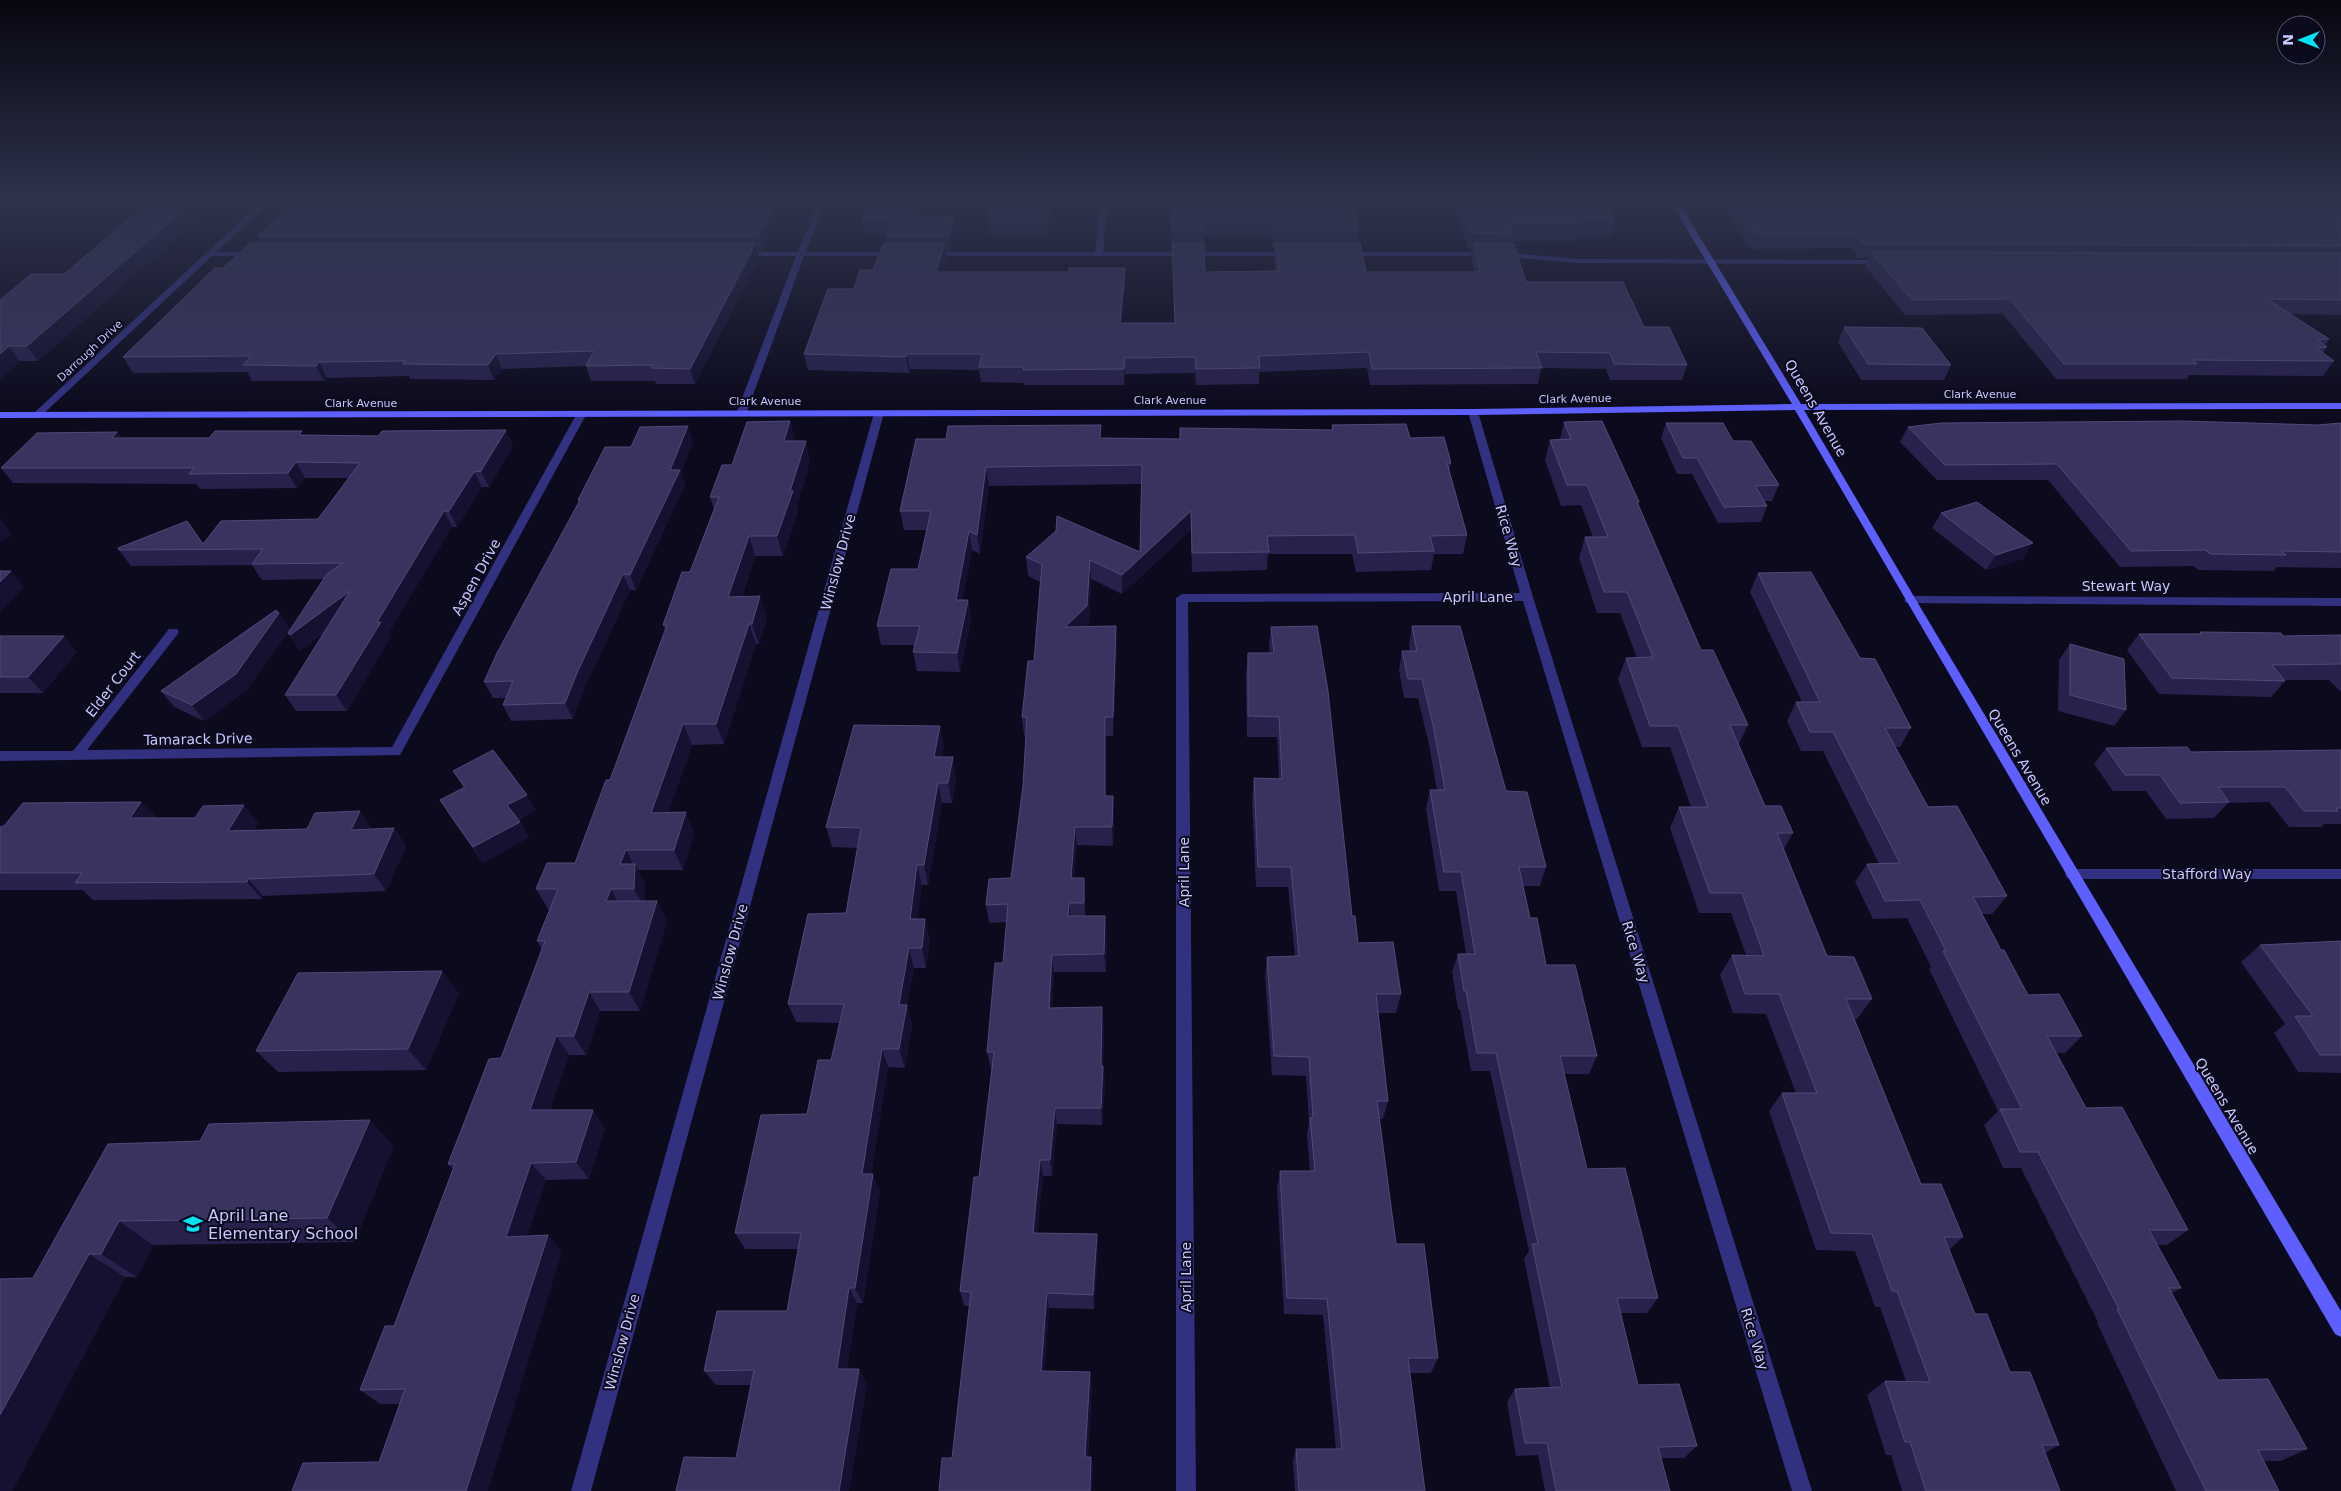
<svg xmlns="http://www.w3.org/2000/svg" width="2341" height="1491" viewBox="0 0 2341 1491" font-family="'DejaVu Sans',sans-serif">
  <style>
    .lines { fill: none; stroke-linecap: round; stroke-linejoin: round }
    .street { fill: #313180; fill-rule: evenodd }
    .secondary { fill: #5d5fff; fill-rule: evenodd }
    .wall { fill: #27214c; fill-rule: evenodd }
    .shaded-wall { fill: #151131 }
    .building { fill: #393360; stroke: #504a79 }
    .labels { text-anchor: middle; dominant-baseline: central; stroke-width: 4; stroke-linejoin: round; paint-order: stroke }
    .far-street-label { font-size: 11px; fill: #cac6ff; stroke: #0c0a1d }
    .street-label { font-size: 14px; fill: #cac6ff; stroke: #0c0a1d }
    .near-poi-label { font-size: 16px; fill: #cac6ff; stroke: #0c0a1d; text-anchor: start }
  </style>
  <rect width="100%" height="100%" fill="#0c0a1d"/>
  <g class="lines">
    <!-- street -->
    <path class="street" d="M262 201H271L217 252H259V256H212L40 417H34V413Z
      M819 201H827L806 252H896L900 254 896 256H804L746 414 744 416H738L736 414 796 256H741L737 254 741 252H798Z
      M1100 201H1108L1103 252H1291L1295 254 1291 256H931L927 254 931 252H1095Z
      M1343 252H1496L1579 259 1884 260 1888 262 1884 264 1579 263 1496 256H1343Z
      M1473 409 1478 412 1533 597 1812 1491H1792L1523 601 1188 602 1196 1491H1176V598L1182 594 1520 593 1468 412Z
      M879 410 884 413 591 1491H571L874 413Z
      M581 412 586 415 400 755 0 761V751H73L169 629H177L179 632 177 635 87 750 392 747 576 415Z
      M1910 596 2341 598V606L1906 603 1904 600Z
      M2072 869H2341V879H2072L2067 878 2065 874 2067 870Z"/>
    <!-- secondary -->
    <path class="secondary" d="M1670 201H1678L1801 404 2341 403V409L1804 410 1916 600 2341 1311V1337L2335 1334 1795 410 1473 415 0 418V412L1473 409 1792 404Z"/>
  </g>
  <!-- wall -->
  <path class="wall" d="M150 201H218L38 361H20L0 380V300L64 274Z
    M294 201H783V205L763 250H757L759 258 695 384H656L655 381H591L586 366 502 369 494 380 410 379 409 376 327 378 324 381H252L247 372 133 373 123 357 223 268 262 243 258 236Z
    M923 201 919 215H954L956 230 950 250H946L947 258 943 272H1069L1125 268V283L1122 323H1175L1171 201H1358L1356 218 1358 230 1357 243 1366 272H1474L1471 258 1472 250H1469L1452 201H1607L1606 205 1614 220 1610 237H1576L1575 241H1511L1510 244 1526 282 1644 327 1687 365 1682 380H1610L1606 369 1541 368 1538 384 1370 385 1367 368 1259 372V384L1196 385 1195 373 1125 374 1124 385H1025L1024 383 981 382 979 370 910 369 909 373 808 370 804 354 854 289 873 270 888 243 887 236V234H865L862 220ZM1204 235H1271L1273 250H1275L1274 258 1276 271 1205 272Z
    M1052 201 1049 235 990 236 988 221Z
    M1720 201H2341V315L2290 314 2329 339 2325 345 2327 347 2323 353 2334 361 2323 376 2189 375 2187 379H2056L2003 314 1905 315 1865 266 1868 258H1858L1850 248 1751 249 1733 222V220Z
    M1844 327 1951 365 1944 380H1861L1838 342Z
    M790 421 795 441 810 461 797 506 798 511 783 556H755L742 597 767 617 759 644H756L724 744 692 745 668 813 694 833 683 870H638L645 884V901L667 921 640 1011H600L586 1055H569L550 1110 605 1128 589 1179 546 1180 527 1236 562 1252 379 1462 400 1404H380L360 1390 394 1326 453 1169 448 1164 501 1058 542 950 537 941 550 909H548L536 889 575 863 610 780 665 630 663 625 690 572 714 509 710 497 732 465Z
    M1564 422 1639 502 1638 504 1701 650 1748 725 1739 744 1765 806 1793 833 1784 849 1827 956 1872 999 1857 1019H1854L1921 1184 1963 1237 1949 1250 1975 1314 2010 1372 2059 1445 2045 1453 2060 1491H1902L1891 1455H1886L1867 1395 1885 1381H1906L1880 1307H1875L1855 1251 1816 1250 1769 1111 1782 1093H1796L1766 1014 1733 1013 1720 975 1732 955H1746L1731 913H1699L1670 828 1679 807H1691L1670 747H1642L1618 679 1626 658H1637L1620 613H1597L1579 558 1585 537H1593L1581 505 1561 506 1545 460 1550 440 1560 439Z
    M1666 423 1733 441 1779 485 1772 501H1764L1767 506 1761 522 1718 523 1692 474H1677L1661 438Z
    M2341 423V568L2277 567 2273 571 2198 570 2194 566 2120 567 2048 480H1937L1900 442 1908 427 2318 425Z
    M1332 425 1410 438 1451 463 1449 471 1467 535 1463 554H1434L1431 570 1356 572 1352 554H1268L1267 570 1192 572 1191 530 1122 594 1091 579 1089 625 1087 627 1117 645 1113 736H1106V796H1113L1114 814 1113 846 1077 845 1074 878H1084L1085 896V916L1107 934 1106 972H1054L1052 1008 1104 1025 1103 1066 1105 1083 1102 1125 1057 1124 1052 1176H1043L1037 1233 1098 1249 1094 1309 1049 1308 1044 1371 1092 1385 1088 1457H1091L1093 1468 952 1458 969 1306H964L960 1291 979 1177 992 1069H991L987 1052 1003 963 1007 922 989 923 986 905 1011 878 1023 786 1026 736H1024L1022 717 1034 661 1040 582 1028 576 1026 557 1140 552 1141 484 989 486 980 554 972 550 962 600H968L971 619 960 672 917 671 913 652 915 645H881L877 626 918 569 927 530H904L900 511 916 439 1102 438 1180 439 1332 430Z
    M506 430 513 446 489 487H482L457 527H452L388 634 390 638 347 711H296L285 695 323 634 300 651 288 633 324 579 262 580 252 565 131 566 119 550 203 544 318 519 349 478H305L297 488 200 489 196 484 13 483 1 468 117 432 122 438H209L304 435 378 436Z
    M693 442 681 472 685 485 636 590H630L584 689 573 719 511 721 503 705 506 698H493L484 682 579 502 578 500 631 447Z
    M1941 513 2023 559 1986 570 1932 528Z
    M1758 573 1860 658 1911 728 1900 747H1895L1928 807 2007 896 1992 914H1982L2001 950 2028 995 2082 1036 2065 1053H2056L2086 1108 2188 1230 2167 1245H2157L2181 1288 2172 1293 2218 1380 2307 1449 2281 1461H2264L2279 1491H2176L2097 1323 2098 1322 2021 1168H2003L1984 1125 1998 1111 1929 969 1931 967 1907 918 1873 919 1855 882 1867 864H1879L1823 751H1801L1787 721 1796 702H1802L1750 592Z
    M279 613 290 629 247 690 204 721 174 707 161 691Z
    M1412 626 1506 791 1546 867 1540 886H1523L1530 918 1546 965 1597 1056 1589 1074H1564L1587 1169 1658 1298 1647 1313H1620L1638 1385 1697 1446 1684 1458H1661L1670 1491H1545L1538 1455 1516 1456 1507 1402 1515 1389 1550 1388 1524 1259 1529 1251 1490 1071H1471L1460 1010 1458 1009 1452 972 1458 954H1466L1456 891H1439L1426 809 1430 790H1437L1429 745 1418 698H1404L1399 670 1402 651H1410L1409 646Z
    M1271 627 1352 916 1358 943 1401 994 1396 1013H1378L1388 1101 1383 1119H1379L1396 1244 1438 1358 1431 1373H1410L1425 1491H1295L1293 1462 1296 1449H1336L1323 1315 1284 1314 1277 1188 1280 1171H1310L1307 1136 1309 1121 1306 1076 1272 1075 1265 976 1267 957 1295 956 1288 887H1256L1252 799 1254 778 1279 779 1277 737H1247L1246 674 1248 653H1270L1269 647Z
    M2200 632 2283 636 2341 635V692L2329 680H2285V681L2271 697 2159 694 2127 650 2139 634H2199Z
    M0 636 77 652 43 693H0Z
    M2070 644 2126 710 2114 726 2058 711 2059 660Z
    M944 747 942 757 956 778 952 803H942L928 885H922L917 919 930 938 926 968H914L907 1006 912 1024 905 1068 888 1067 871 1174 880 1191 863 1303H857L847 1369 867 1383 849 1491H676L736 1458 751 1385H716L704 1371 787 1311 798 1249H745L735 1233 807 1114 831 1060 840 1023 796 1022 788 1004 846 913 858 848 832 847 826 827Z
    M2106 748 2191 752 2341 750V824H2324L2322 827H2289L2269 802 2228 803 2214 818 2166 819 2146 791H2113L2094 764Z
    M453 771 536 810 519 820 529 837 483 863 450 816 440 800 464 788Z
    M141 802 156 818 258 822 254 830 372 829 394 828 406 846 386 891 263 896 262 899 93 900 83 890H0V827Z
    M2341 941V1073L2298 1072 2274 1033 2285 1024 2241 962 2260 945Z
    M459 993 426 1070 278 1072 256 1051Z
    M108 1144 394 1146 354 1242 153 1245 137 1277H125L12 1491H0L33 1278Z"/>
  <!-- shaded-wall -->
  <path class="shaded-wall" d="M194 201H218L38 361 27 346Z
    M776 201H783V205L763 250 759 236Z
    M917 201H923L914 229 912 215Z
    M1050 201H1052L1049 235 1048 221Z
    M954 215 956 230 950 250 948 236Z
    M756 243 759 258 695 384 690 369Z
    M945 243 947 258 938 287 936 272Z
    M1125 268V283L1121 338 1120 323Z
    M9 346 20 361 0 380V354Z
    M496 354 502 369 494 380 488 365Z
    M907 354 910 369 909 373 906 357Z
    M1125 358V374L1124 385V369Z
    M319 362 327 378 324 381 316 366Z
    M790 421 795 441H784Z
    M688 426 693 442 681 472 685 485 636 590 630 575 670 470Z
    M506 430 513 446 489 487 481 471Z
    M117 432 128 448 112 438Z
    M806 441 810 461 797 506 798 511 783 556 777 536Z
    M296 462 305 478 297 488 288 473Z
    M986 467 989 486 980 554 977 535Z
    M474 472 482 487 457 527 449 511Z
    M444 511 452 527 388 634 390 638 347 711 336 695 377 622Z
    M1191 511V530L1122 594V575Z
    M0 519 12 534 0 542Z
    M969 531 972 550 959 619 956 600Z
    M749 536 755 556 735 617 728 597Z
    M2033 543 2023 559 1986 570 1996 555Z
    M1090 560 1091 579 1089 625 1066 646 1065 627Z
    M11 571 24 587 0 613V582Z
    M623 574 630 590 584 689 573 719 565 703 577 673Z
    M350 591 360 607 300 651 290 635Z
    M760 596 767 617 759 644 752 624Z
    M968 600 971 619 960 672 957 653Z
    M279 613 290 629 247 690 204 721 192 705Z
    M749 624 756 644 724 744 716 724Z
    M1116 626 1117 645 1113 736V717Z
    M64 636 77 652 43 693 28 677Z
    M1105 717 1106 736V814L1105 796Z
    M683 724 692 745 661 833 651 813Z
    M940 726 944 747 938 777 934 757Z
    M953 757 956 778 952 803 948 783Z
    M938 783 942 803 928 885 924 865Z
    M527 795 536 810 516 821 507 805Z
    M1113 796 1114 814 1113 846 1112 827Z
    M141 802 157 820 130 818Z
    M244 805 258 822 243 848 228 831Z
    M360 811 372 829 364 847 351 830Z
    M686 812 694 833 683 870 674 850Z
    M520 822 529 837 483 863 473 847Z
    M1075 827 1077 845 1073 896 1071 878Z
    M394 828 406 846 386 891 374 874Z
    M626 850 635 868V864L645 884V909L620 864Z
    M917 865 922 885 915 938 910 919Z
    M1084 878 1085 896 1086 921 1084 903Z
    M248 879 263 896 262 899 247 882Z
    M611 889 621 909 606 901Z
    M657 901 667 921 640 1011 629 992Z
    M1069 903 1071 921 1068 916Z
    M1105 916 1107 934 1106 972 1104 954Z
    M925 919 930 938 926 968 922 948Z
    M909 948 914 968 907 1006 912 1024 905 1068 899 1049V1005Z
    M1052 955 1054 972 1051 1025 1049 1008Z
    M442 971 459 993 426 1070 408 1049Z
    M589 992 600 1011 586 1055 574 1036Z
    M1102 1007 1104 1025 1102 1083 1101 1066Z
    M556 1036 569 1055 544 1128 530 1110Z
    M882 1049 888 1067 869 1191 862 1174Z
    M1103 1066 1105 1083 1102 1125 1101 1108Z
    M1055 1108 1057 1124 1052 1176 1050 1160Z
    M593 1110 605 1128 589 1179 576 1162Z
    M370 1120 394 1146 354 1242 327 1218Z
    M1040 1160 1043 1176 1036 1248 1033 1233Z
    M531 1163 546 1180 521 1253 506 1237Z
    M873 1174 880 1191 863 1303 855 1288Z
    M119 1221 153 1245 137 1277 101 1254Z
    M1097 1234 1098 1249 1094 1309 1093 1295Z
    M548 1235 562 1252 488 1491H466Z
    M89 1254 125 1277 12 1491H0V1415Z
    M849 1288 857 1303 845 1383 837 1369Z
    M1047 1293 1049 1308 1044 1384 1041 1371Z
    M859 1369 867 1383 849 1491H839Z
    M1090 1372 1092 1385 1087 1468 1085 1457Z
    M1091 1457 1093 1468 1092 1491H1090Z"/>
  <!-- building -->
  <path class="building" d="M150 201H194L27 346H9L0 354V300L31 274H64Z
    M294 201H776L759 236H258Z
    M869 201H917L912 215H954L948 236H887L893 220H862Z
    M991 201H1050L1048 221H988Z
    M1171 201H1352L1358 230H1275L1273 216H1204V230H1172Z
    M1461 201H1605L1614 220H1578L1579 224H1509L1512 234 1472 233Z
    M1735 201H2341V246L1864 244 1856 234H1756L1737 208H1740Z
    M250 243H756L690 369 651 368 653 365 586 366 594 351 496 354 488 365 403 364 405 361 319 362 316 366 243 365 251 356 123 357 215 268H223Z
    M884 243H945L936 272H1069V268H1125L1120 323H1175L1172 243H1204L1205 272 1279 271 1275 243H1360L1366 272H1480L1474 243H1499L1514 244 1526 282H1623L1644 327H1669L1687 365 1614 364 1610 353 1536 352 1542 368 1372 369 1369 352 1259 356 1260 368 1196 369 1195 357 1125 358 1124 369 1023 370 1024 367H979L982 354H907L906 357 804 354 828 289H854L860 270H873Z
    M1871 252 2341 253V300L2267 299 2329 339 2318 340 2327 347 2316 348 2334 361 2193 360 2197 364H2064L2010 299 1912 300Z
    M1844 327 1922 328 1951 365 1868 364Z
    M790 421 784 441H806L790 491H793L777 536H749L728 597 760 596 752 624H749L716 724H683L651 813 686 812 674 850H626L620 864H635L634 889H611L606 901H657L629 992H589L574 1036H556L530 1110H593L576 1162 531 1163 506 1237 548 1235 466 1491H292L303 1463 379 1462 405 1389 360 1390 385 1326H394L455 1164H448L489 1059 501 1058 545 941H537L558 889H536L547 863H575L606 780H610L667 625H663L682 572H690L719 497H710L722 465H732L747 422Z
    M1602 421 1639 502H1637L1701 650H1713L1748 725H1730L1765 806H1781L1793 833H1777L1827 956 1854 957 1872 999H1846L1921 1184H1941L1963 1237H1944L1975 1314H1987L2010 1372H2030L2059 1445H2042L2060 1491H1926L1910 1442H1905L1885 1381 1930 1382 1897 1291H1892L1872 1234 1831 1233 1782 1093H1817L1779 994H1745L1732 955 1764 956 1742 893H1710L1679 807H1708L1678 726H1650L1626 658 1653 657 1627 592H1604L1585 537H1608L1587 485H1567L1550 440 1571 439 1564 422Z
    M2182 421 2318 425 2341 423V552L2282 551 2286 555 2210 554 2206 550 2131 551 2057 464 1945 465 1908 427 1941 423Z
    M1666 423H1723L1733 441H1751L1779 485 1755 486 1767 506 1724 507 1697 458H1683Z
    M1406 424 1410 438 1444 437 1451 463H1447L1467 535 1430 536 1434 551 1358 553 1355 535 1267 536 1269 552 1192 553 1191 511 1122 575 1090 560 1087 606 1065 627 1116 626 1113 717H1105V796H1113L1112 827H1075L1071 878H1084V903H1069L1068 916H1105L1104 954 1052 955 1049 1008 1102 1007 1101 1066H1103L1101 1108H1055L1050 1160H1040L1033 1233 1097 1234 1093 1295 1047 1293 1041 1371 1090 1372 1085 1457H1091L1090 1491H939L942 1458H952L971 1292 960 1291 974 1177H979L994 1052H987L995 963H1003L1008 904 986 905 989 879 1011 878 1023 786 1027 717H1022L1028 661H1034L1042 564 1026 557 1056 531 1057 516 1140 552 1142 465 986 467 977 535 969 531 956 600H968L957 653 913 652 920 626H877L891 569H918L931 511H900L916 439H946L948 426 1101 425 1100 438 1180 439V428L1333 430 1332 425Z
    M688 426 670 470H680L630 575 623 574 577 673 565 703 503 705 513 681 484 682 497 653 580 500H578L605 447H631L640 427Z
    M506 430 481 471 474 472 449 511H444L377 622H381L336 695H285L350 591 290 635 288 633 327 574 343 563 252 564 263 549 119 550 118 548 187 521 203 544 221 521 318 519 360 463 296 462 288 473 189 474 194 468H1L37 433 117 432 112 438H209L215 431H302L299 435 378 436 382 431Z
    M1977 502 2033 543 1996 555 1941 513Z
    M0 571H11L0 582Z
    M1811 572 1860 658 1875 659 1911 728H1885L1928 807 1957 806 2007 896 1973 897 2001 950H2004L2028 995 2059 994 2082 1036H2047L2086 1108 2122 1107 2188 1230H2149L2181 1288H2169L2218 1380 2268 1379 2307 1449 2258 1450 2279 1491H2206L2117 1309H2119L2038 1152H2020L2000 1109H2022L1943 951H1946L1920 900 1885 901 1867 864 1900 863 1833 732H1810L1796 702H1820L1758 573Z
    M276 610 279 613 236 674 192 705 161 691Z
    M1317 626 1328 691 1352 916H1355L1358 943 1393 942 1401 994H1376L1388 1101H1377L1396 1244H1424L1438 1358H1408L1425 1491H1299L1296 1449H1342L1327 1299 1287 1298 1280 1171H1315L1310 1118 1313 1117 1309 1057 1274 1056 1267 957 1299 956 1291 867H1258L1254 778 1282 779 1279 717 1248 716V653H1274L1271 627Z
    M1412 626H1460L1506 791 1527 792 1546 867H1519L1530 918H1537L1546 965H1575L1597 1056H1560L1587 1169 1625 1168 1658 1298H1617L1638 1385 1679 1384 1697 1446 1658 1447 1670 1491H1556L1547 1443H1525L1515 1389 1562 1387 1532 1244H1538L1496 1053H1477L1466 991H1464L1458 954H1475L1461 872H1444L1430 790H1445L1433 725 1422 679H1408L1402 651H1417Z
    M2200 632 2281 633 2283 636 2341 635V664L2272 665 2285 681 2172 678 2139 634H2202Z
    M0 636H64L28 677H0Z
    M2070 644 2124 659 2126 710 2070 695Z
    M854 725 940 726 934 757H953L948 783H938L924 865H917L910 919H925L922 948H909L899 1005H907L899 1049H882L862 1174H873L855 1288H849L837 1369H859L839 1491H676L684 1457 736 1458 754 1370 704 1371 717 1311H787L801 1233H735L761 1115 807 1114 818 1060H831L844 1004H788L808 914 846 913 861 828 826 827Z
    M2187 747 2191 752 2341 750V808H2336L2338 811H2304L2285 787H2218L2229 802 2180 803 2160 775H2125L2106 748Z
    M493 750 527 795 507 805 520 822 473 847 440 800 465 787 453 771Z
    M141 802 130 818H195L203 806 244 805 228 831 307 829 315 813 360 811 351 830 394 828 374 874 248 879 247 882 75 883 82 873H0V827L4 826 23 803Z
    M2341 941V1055H2320L2295 1016H2313L2260 945Z
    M442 971 408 1049 256 1051 298 973Z
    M370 1120 327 1218 119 1221 101 1254H89L0 1415V1279L33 1278 108 1144 200 1141 209 1124Z"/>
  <!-- sky -->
  <linearGradient id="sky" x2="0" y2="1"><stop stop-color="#070610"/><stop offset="0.49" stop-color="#2e334c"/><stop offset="1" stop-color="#2e334c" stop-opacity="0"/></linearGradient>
  <rect width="2341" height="410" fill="url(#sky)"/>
  <!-- icons -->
  <defs>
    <symbol id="school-bare" viewBox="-9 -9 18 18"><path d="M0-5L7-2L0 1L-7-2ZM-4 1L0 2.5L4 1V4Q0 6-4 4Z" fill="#00e2f1" stroke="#0c0a1d" stroke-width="2.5" paint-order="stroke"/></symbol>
  </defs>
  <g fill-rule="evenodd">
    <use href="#school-bare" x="179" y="1210" width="28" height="28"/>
  </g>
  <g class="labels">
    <!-- far-street labels -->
    <g class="far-street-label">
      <text transform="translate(90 351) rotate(-43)">Darrough Drive</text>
      <text x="1980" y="394">Clark Avenue</text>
      <text transform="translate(1575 399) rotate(-1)">Clark Avenue</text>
      <text x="1170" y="400">Clark Avenue</text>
      <text x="765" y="401">Clark Avenue</text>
      <text x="361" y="403">Clark Avenue</text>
    </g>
    <!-- street labels -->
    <g class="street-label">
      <text transform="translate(1816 408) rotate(60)">Queens Avenue</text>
      <text transform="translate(1509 536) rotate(74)">Rice Way</text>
      <text transform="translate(838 562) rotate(-75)">Winslow Drive</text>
      <text transform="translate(476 577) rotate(-61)">Aspen Drive</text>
      <text x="2126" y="586">Stewart Way</text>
      <text x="1478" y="597">April Lane</text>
      <text transform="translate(113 684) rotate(-52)">Elder Court</text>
      <text transform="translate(198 739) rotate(-1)">Tamarack Drive</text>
      <text transform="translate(2020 757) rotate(59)">Queens Avenue</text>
      <text transform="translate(1184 872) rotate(-90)">April Lane</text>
      <text x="2207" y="874">Stafford Way</text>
      <text transform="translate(730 952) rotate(-75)">Winslow Drive</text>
      <text transform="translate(1636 952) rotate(73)">Rice Way</text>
      <text transform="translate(2227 1106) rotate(59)">Queens Avenue</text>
      <text transform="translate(1186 1277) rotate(-90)">April Lane</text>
      <text transform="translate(1755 1339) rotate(73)">Rice Way</text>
      <text transform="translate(622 1342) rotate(-75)">Winslow Drive</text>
    </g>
    <!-- near-poi labels -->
    <g class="near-poi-label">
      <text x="208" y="1215">April Lane<tspan x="208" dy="18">Elementary School</tspan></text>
    </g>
  </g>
  <!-- north arrow -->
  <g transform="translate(2301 40) rotate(270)"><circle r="24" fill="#0c0a1d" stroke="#585577"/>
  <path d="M0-4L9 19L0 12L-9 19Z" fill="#00e2f1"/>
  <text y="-8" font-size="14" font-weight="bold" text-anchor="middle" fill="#cac6ff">N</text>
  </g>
</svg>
